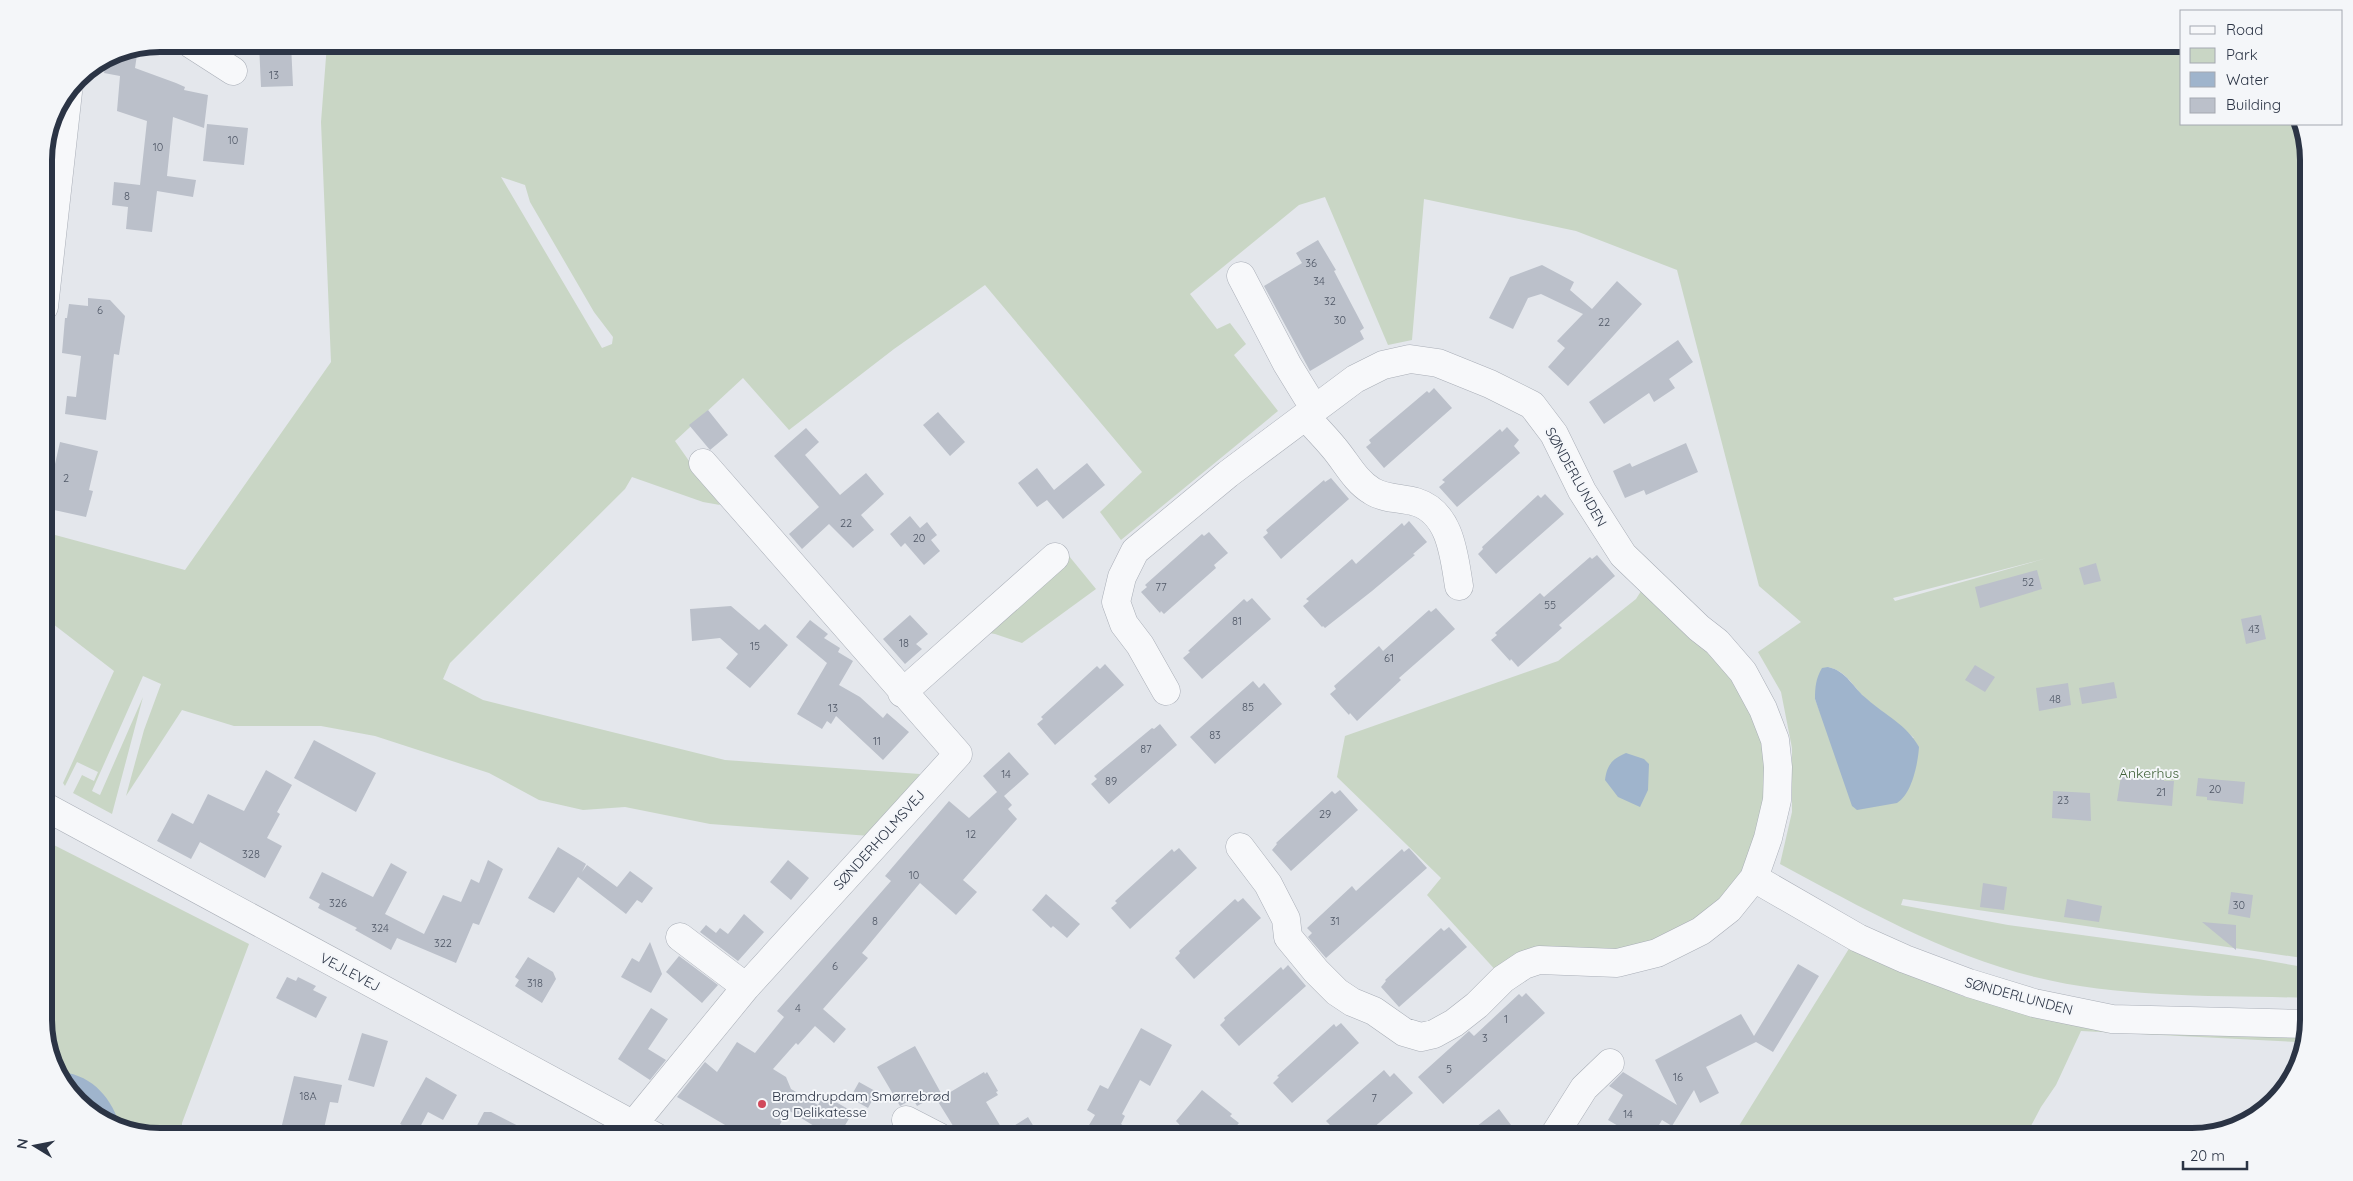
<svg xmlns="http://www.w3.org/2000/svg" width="2353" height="1181" viewBox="0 0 2353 1181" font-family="Quicksand,sans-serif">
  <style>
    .green { fill: #c9d6c5; fill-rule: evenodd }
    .water { fill: #9fb4cc }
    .building { fill: #bbc0ca }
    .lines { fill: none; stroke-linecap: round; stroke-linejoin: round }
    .minor-casing { stroke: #a9aeb7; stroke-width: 29 }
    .minor { stroke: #f7f8fa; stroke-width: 28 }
    .poi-dot { fill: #d1495b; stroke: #f4f6f9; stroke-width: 2 }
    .labels { text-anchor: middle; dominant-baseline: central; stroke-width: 4; stroke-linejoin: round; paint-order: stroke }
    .number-label { font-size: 11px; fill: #4f5766 }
    .street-label { font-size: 14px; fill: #2b3445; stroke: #f4f6f9 }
    .park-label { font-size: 14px; fill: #3f6138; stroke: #f4f6f9 }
    .poi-label { font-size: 14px; fill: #2b3445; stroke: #f4f6f9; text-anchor: start }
    .rim { fill: none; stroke: #2b3445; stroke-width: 6 }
  </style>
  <rect width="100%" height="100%" fill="#e4e7ec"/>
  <!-- green -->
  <path class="green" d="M327 44H2182V124H2299L2309 153V959L1903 899 1901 905 2008 925 2258 959 2309 968V998C2218 995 2124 999 2035 977 1943 954 1862 908 1780 864L1792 812V748L1781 692 1758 652 1801 622 1759 586 1677 270 1576 231 1424 199 1412 340 1388 345 1325 197 1299 205 1190 294 1217 329 1230 323 1246 344 1234 355 1278 411 1121 540 1100 512 1142 472 985 285 894 349 789 430 743 378 675 441 720 505 703 502 632 477 625 489 450 663 443 679 483 700 725 760 920 774 870 836 710 824 625 807 583 810 539 800 489 773 375 736 321 726H234L182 710 126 796 144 730 161 684 143 676 92 791 100 795 143 697 112 814 73 793 82 775 94 781 98 772 77 762 65 786 63 783 114 671 44 617V532L185 570 331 362 321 122ZM501 177 525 185 530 202 594 312 613 337 612 344 602 348ZM2047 558 1895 601 1893 598ZM1828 667C1847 671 1853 687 1866 699 1882 713 1899 724 1914 738L1826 727 1815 699Z
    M1069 556 1096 589 1022 643 995 634 983 632Z
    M1643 588 1725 667 1749 706 1766 750V793L1749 860 1726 900 1642 952 1499 974 1427 895 1441 878 1337 777 1345 736 1558 661 1636 599Z
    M44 840 249 944 182 1123V1137H160L109 1125 64 1086 44 1029Z
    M1850 947 1962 996 2058 1019 2306 1033 2304 1042H2298L2081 1031 2056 1085 2041 1107 2025 1137H1732Z"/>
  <!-- water -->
  <path class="water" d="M1828 667C1847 671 1853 688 1867 699 1885 715 1907 725 1919 747 1918 763 1912 794 1897 803L1857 810 1852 806 1815 699C1815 687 1816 678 1822 668Z
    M1626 753 1644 759 1649 764 1648 790 1640 807 1618 797 1605 780C1607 765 1612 759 1626 753Z
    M62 1072C94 1076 112 1099 121 1128L109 1125 64 1086 59 1074Z"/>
  <!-- building -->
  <path class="building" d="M259 44H291L293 86 261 87Z
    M138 48 135 68 176 83 185 87 184 90 208 95 204 128 173 117 167 176 196 180 193 197 157 191 152 232 126 229 128 207 112 205 114 182 140 185 147 121 117 111 120 76 104 73 107 59 116 52Z
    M207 124 248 128 244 165 203 161Z
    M1318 240 1336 270 1334 271 1364 328 1360 331 1364 339 1310 371 1264 286 1302 263 1296 253Z
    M1542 265 1574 282 1570 290 1592 309 1617 281 1642 304 1568 386 1548 367 1565 348 1557 341 1583 314 1541 294 1528 298 1513 329 1489 318 1510 277Z
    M88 298 110 300 125 316 119 355 114 354 106 420 65 414 67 396 76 397 81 356 62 353 65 318H67L69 304 88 306Z
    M1678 340 1693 362 1669 379 1675 388 1654 402 1649 393 1604 424 1589 402Z
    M1434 388 1452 408 1384 468 1366 447 1371 443 1369 440 1427 391 1429 393Z
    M708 410 728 435 710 450 689 425Z
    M938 412 965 442 950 456 923 425Z
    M1507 427 1519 440 1514 446 1520 453 1457 507 1439 487 1445 482 1442 480 1500 429 1502 432Z
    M806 428 819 442 805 455 840 495 866 473 884 494 861 515 874 530 853 548 829 524 802 549 789 534 819 507 774 456Z
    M60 442 98 451 89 490 93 491 86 517 45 508Z
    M1686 443 1698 472 1646 495 1644 490 1625 498 1613 471 1630 463 1632 467Z
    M1087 463 1105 485 1063 519 1047 500 1037 507 1018 483 1037 468 1054 490Z
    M1331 478 1349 499 1281 559 1263 537 1268 533 1266 530 1324 480 1325 482Z
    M1545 494 1564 514 1496 574 1478 554 1483 549 1482 547 1538 495 1541 498Z
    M910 516 920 528 927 522 937 535 931 540 940 551 924 565 905 543 901 547 890 534Z
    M1409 521 1427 542 1413 554 1415 555 1372 591 1325 628 1323 626 1322 627 1303 606 1309 601 1306 599 1352 559 1356 564 1402 523 1404 526Z
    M1209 532 1228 553 1214 565 1216 568 1164 614 1161 611 1160 613 1141 592 1147 587 1145 585 1202 534 1204 536Z
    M1597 555 1615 576 1559 625 1562 628 1518 667 1511 659 1510 661 1491 640 1497 635 1495 633 1540 593 1544 597 1590 557 1592 559Z
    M2096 563 2101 581 2084 585 2079 568Z
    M2037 570 2042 589 1980 608 1975 587Z
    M1252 598 1271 619 1202 679 1183 658 1190 652 1188 651 1244 599 1247 602Z
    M731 606 759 630 765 624 788 645 750 688 726 668 738 654 720 638 692 641 690 609Z
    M1436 608 1455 629 1399 678 1401 680 1357 721 1350 713 1349 715 1330 694 1336 689 1334 686 1379 646 1383 651 1429 610 1431 612Z
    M910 615 928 634 916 644 922 649 905 664 883 639Z
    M2261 615 2266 639 2246 644 2241 619Z
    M810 620 828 634 824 638 840 648 838 652 853 661 839 685 860 697 883 718 887 713 909 732 883 760 836 716 831 724 827 721 822 729 797 714 827 663 796 637Z
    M1105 664 1124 685 1055 745 1037 724 1043 719 1041 717 1097 666 1100 669Z
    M1975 665 1995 677 1985 692 1965 680Z
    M1253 681 1259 688 1264 683 1282 704 1215 764 1190 737Z
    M2114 682 2117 698 2082 704 2079 688Z
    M2068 683 2071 705 2039 711 2036 688Z
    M1160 724 1177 745 1109 804 1091 784 1097 779 1094 776 1152 728 1154 729Z
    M314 740 376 773 356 812 294 778Z
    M1009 752 1029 774 1004 796 1012 805 1008 809 1017 819 963 880 977 892 956 915 920 883 862 953 868 958 823 1009 846 1029 834 1043 815 1026 798 1045 796 1043 773 1069 786 1077 791 1089 818 1105 824 1095 853 1112 838 1137H832L788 1110 773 1137H729L732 1129 677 1097 705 1062 717 1072 737 1042 755 1053 784 1017 777 1011 891 881 885 876 949 801 969 818 997 792 983 776Z
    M266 770 292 785 277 812 280 814 267 838 282 846 265 878 200 842 191 859 157 841 172 813 193 824 208 794 244 811Z
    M2121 776 2164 777V781H2174L2172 806 2117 801Z
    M2198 778 2245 782 2243 804 2207 800V797L2196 796Z
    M1340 790 1358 810 1291 871 1272 850 1277 844 1276 843 1332 791 1335 794Z
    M2053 791 2090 793 2091 821 2052 818Z
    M558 847 586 864 582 872 587 865 617 887 630 871 653 888 642 903 637 900 626 914 578 877 554 913 528 898Z
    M1179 848 1197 868 1130 929 1111 908 1117 903 1115 901 1172 849 1174 852Z
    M1409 848 1427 868 1326 958 1308 937 1312 933 1307 928 1352 886 1356 891 1402 849 1404 852Z
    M488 860 503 869 479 925 473 923 456 963 397 938 391 950 355 930 357 928 318 908 320 904 309 898 322 872 373 897 391 863 407 872 385 914 424 934 443 895 461 902 471 879 479 883Z
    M788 860 809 878 791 900 770 882Z
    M1983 883 2007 887 2004 910 1980 907Z
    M2231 892 2253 895 2250 918 2228 914Z
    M1046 894 1080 924 1067 938 1053 926 1051 928 1032 910Z
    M1243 898 1261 918 1194 979 1175 958 1180 953 1179 951 1235 899 1238 902Z
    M2067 899 2102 906 2099 922 2064 917Z
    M744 914 764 932 738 961 700 932 706 925 716 933 720 928 728 934Z
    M2202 922 2236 925V950Z
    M1449 927 1467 947 1399 1007 1381 987 1386 981 1385 980 1441 928 1444 931Z
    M650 942 662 974 651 993 621 977 632 958 639 962Z
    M679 956 718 985 702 1003 666 972Z
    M528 957 553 972 556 979 542 1003 515 986 519 980 515 977Z
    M1798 964 1819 976 1773 1052 1756 1042 1706 1067 1719 1093 1700 1103 1694 1090 1672 1126 1662 1120 1652 1137H1637L1608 1120 1623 1095 1609 1086 1623 1072 1677 1105 1655 1060 1741 1014 1754 1036Z
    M1288 965 1306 986 1239 1046 1220 1025 1225 1020 1224 1018 1281 967 1283 970Z
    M287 977 296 981 298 977 316 986 313 990 327 997 316 1018 276 998Z
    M1526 993 1545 1013 1443 1104 1418 1077 1469 1031 1474 1036 1519 994 1522 997Z
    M651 1008 668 1019 648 1049 666 1060 650 1080 618 1059Z
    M1341 1023 1359 1043 1292 1103 1273 1083 1279 1077 1277 1076 1334 1024 1336 1027Z
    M1141 1028 1172 1045 1150 1086 1140 1080 1122 1114 1125 1116 1121 1124 1124 1126 1117 1137H1082L1095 1115 1087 1110 1100 1085 1108 1089Z
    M362 1033 388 1041 374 1087 348 1080Z
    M915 1046 941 1093 917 1106 913 1099 900 1106 877 1067Z
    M1384 1070 1390 1077 1394 1073 1413 1093 1363 1137H1322L1332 1127 1326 1121Z
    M984 1072 985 1074 987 1072 998 1091 996 1092 998 1095 986 1102 1004 1132 1028 1117 1040 1137H960L937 1100Z
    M294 1076 342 1085 338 1103 330 1102 323 1133 303 1129 302 1137H279Z
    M426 1077 457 1095 443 1120 428 1112 417 1133 400 1124Z
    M859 1082 877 1092 868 1108 850 1098Z
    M1202 1090 1232 1114 1230 1116 1239 1123 1227 1137H1191L1176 1121Z
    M1499 1109 1520 1137H1463Z
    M484 1112H491L540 1137H471Z"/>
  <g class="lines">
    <defs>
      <path id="minor" d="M191 44 233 71
        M1241 276 1287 364 1314 408
        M44 307 68 92
        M1306 417C1315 427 1325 437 1334 448 1346 462 1355 481 1372 491 1384 499 1403 498 1416 502 1451 513 1454 556 1459 586
        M1166 691 1140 645 1124 624 1116 602 1122 577 1135 551 1228 474 1355 379 1383 365 1410 359 1438 363 1490 384 1532 405 1554 434 1582 491 1623 555 1699 628 1717 642 1743 672 1763 709 1775 740 1778 767 1777 800 1768 838 1754 878 1729 909 1701 931 1657 953 1617 963 1539 960 1524 965 1503 979 1477 1005 1454 1023 1434 1034 1421 1037 1404 1032 1374 1011 1352 1002 1337 992 1316 971 1288 937 1286 919 1268 884 1240 847
        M902 693 1055 557
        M44 806 656 1137
        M1754 878 1858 938 1905 959 1969 983 2034 1003 2112 1019 2309 1024
        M680 937 746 987
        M906 1120 939 1137
        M633 1125 746 987 958 754 703 463
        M1553 1137 1584 1088 1610 1063"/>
    </defs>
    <!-- minor casing -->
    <use href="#minor" class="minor-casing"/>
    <!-- minor -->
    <use href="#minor" class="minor"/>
  </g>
  <!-- markers -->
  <circle class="poi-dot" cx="762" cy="1104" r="5"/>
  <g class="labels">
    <!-- number labels -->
    <g class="number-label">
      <text x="274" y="75">13</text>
      <text x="233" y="140">10</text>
      <text x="158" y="147">10</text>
      <text x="127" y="196">8</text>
      <text x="1311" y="263">36</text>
      <text x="1319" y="281">34</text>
      <text x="1330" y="301">32</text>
      <text x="100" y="310">6</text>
      <text x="1340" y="320">30</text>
      <text x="1604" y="322">22</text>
      <text x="66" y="478">2</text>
      <text x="846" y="523">22</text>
      <text x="919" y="538">20</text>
      <text x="2028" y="582">52</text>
      <text x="1161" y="587">77</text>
      <text x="1550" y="605">55</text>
      <text x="1237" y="621">81</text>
      <text x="2254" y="629">43</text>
      <text x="904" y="643">18</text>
      <text x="755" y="646">15</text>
      <text x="1389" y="658">61</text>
      <text x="2055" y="699">48</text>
      <text x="1248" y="707">85</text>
      <text x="833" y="708">13</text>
      <text x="1215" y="735">83</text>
      <text x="877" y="741">11</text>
      <text x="1146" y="749">87</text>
      <text x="1006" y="774">14</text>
      <text x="1111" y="781">89</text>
      <text x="2215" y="789">20</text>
      <text x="2161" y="792">21</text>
      <text x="2063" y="800">23</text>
      <text x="1325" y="814">29</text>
      <text x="971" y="834">12</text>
      <text x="251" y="854">328</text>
      <text x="914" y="875">10</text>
      <text x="338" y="903">326</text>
      <text x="2239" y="905">30</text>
      <text x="875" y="921">8</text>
      <text x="1335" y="921">31</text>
      <text x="380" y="928">324</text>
      <text x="443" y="943">322</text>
      <text x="835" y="966">6</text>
      <text x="535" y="983">318</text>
      <text x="798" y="1008">4</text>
      <text x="1506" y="1019">1</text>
      <text x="1485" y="1038">3</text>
      <text x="1449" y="1069">5</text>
      <text x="1678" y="1077">16</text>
      <text x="308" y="1096">18A</text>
      <text x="1374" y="1098">7</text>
      <text x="1628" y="1114">14</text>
    </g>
    <!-- street labels -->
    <g class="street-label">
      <text transform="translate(1576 477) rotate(61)">SØNDERLUNDEN</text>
      <text transform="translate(879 840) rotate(-48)">SØNDERHOLMSVEJ</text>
      <text transform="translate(350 972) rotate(28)">VEJLEVEJ</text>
      <text transform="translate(2019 996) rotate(15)">SØNDERLUNDEN</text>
    </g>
    <!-- park labels -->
    <g class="park-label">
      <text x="2149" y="773">Ankerhus</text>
    </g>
    <!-- poi labels -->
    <g class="poi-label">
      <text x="772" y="1096">Bramdrupdam Smørrebrød<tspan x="772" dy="16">og Delikatesse</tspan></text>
    </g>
  </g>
  <!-- crop -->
  <path d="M0 0H2353V1181H0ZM160 52H2192A108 108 0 0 1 2300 160V1020A108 108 0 0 1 2192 1128H160A108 108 0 0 1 52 1020V160A108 108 0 0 1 160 52Z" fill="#f4f6f9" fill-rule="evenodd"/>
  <path class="rim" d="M160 52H2192A108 108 0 0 1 2300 160V1020A108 108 0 0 1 2192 1128H160A108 108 0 0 1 52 1020V160A108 108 0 0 1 160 52Z"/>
  <!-- legend -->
  <rect x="2180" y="10" width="162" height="115" fill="#f4f6f9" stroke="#a4a8b1"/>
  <rect x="2190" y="26" width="25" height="8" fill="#f7f8fa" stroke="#a4a8b1"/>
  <text x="2226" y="35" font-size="15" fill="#2b3445">Road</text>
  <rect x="2190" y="48" width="25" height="15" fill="#c9d6c5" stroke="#a4a8b1"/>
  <text x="2226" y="60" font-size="15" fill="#2b3445">Park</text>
  <rect x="2190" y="72" width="25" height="15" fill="#9fb4cc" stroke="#a4a8b1"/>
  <text x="2226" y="85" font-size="15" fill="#2b3445">Water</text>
  <rect x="2190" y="98" width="25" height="15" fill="#bbc0ca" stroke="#a4a8b1"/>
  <text x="2226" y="110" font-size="15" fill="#2b3445">Building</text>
  <!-- north arrow -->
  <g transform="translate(35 1146) rotate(280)" stroke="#f4f6f9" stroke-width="4" paint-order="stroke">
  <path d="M0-4L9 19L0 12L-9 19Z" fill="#2b3445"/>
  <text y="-8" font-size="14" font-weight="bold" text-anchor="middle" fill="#2b3445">N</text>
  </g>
  <!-- scale -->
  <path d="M2183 1161v8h64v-8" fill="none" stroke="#2b3445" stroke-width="2.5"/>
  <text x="2190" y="1161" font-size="15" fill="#2b3445" stroke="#f4f6f9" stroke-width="4" paint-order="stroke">20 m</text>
</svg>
